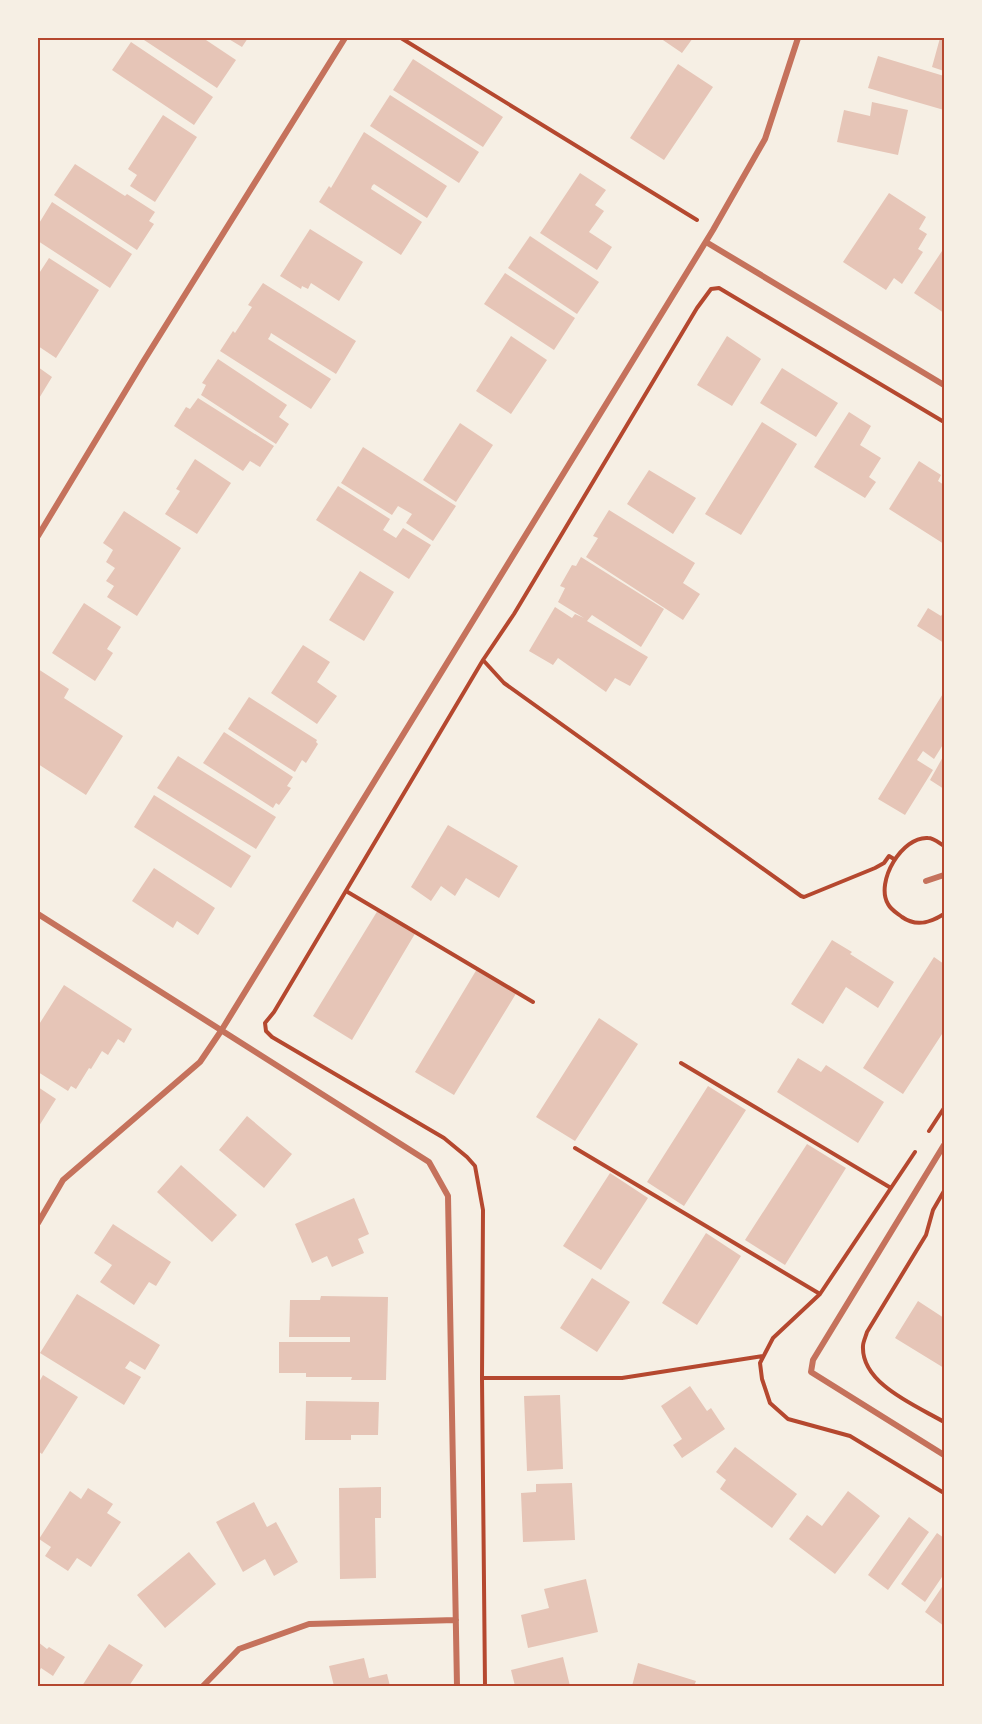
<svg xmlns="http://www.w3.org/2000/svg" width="982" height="1724" viewBox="0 0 982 1724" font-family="Cabin,sans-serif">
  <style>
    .building { fill: #e6c5b7 }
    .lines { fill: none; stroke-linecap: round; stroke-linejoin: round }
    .path { stroke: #b5482f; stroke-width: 4 }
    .minor { stroke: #c5725c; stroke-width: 6 }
    .neatline { fill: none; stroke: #b5482f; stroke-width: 2 }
  </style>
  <rect width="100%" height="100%" fill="#f6efe4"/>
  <!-- building -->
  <path class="building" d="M141 38H203L236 60 217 88Z
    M227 38H248L242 47Z
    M660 38H693L682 53Z
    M940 38 944 40V71L932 67Z
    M131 42 213 97 194 125 112 70Z
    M878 56 944 76V110L868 88Z
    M413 59 503 117 483 147 393 90Z
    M678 64 713 87 664 160 630 138Z
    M390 95 479 152 459 183 370 126Z
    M872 102 908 110 898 155 837 142 844 110 870 116Z
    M163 115 197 137 155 202 130 186 137 175 128 169Z
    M364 132 447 186 427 218 374 184 372 186 371 189 422 222 401 255 319 202 329 186 331 188Z
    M75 164 125 196 127 194 155 212 149 221 154 224 137 250 54 195Z
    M580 173 606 190 595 205 604 211 589 232 612 247 597 270 540 233Z
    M889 193 926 217 919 229 927 234 918 249 923 252 902 284 894 278 886 290 843 262Z
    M52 202 132 254 110 288 38 241V225Z
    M310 229 363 262 339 301 311 283 308 289 302 286 301 289 280 276Z
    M530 236 599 282 577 314 508 268Z
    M942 251 944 253V313L914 293Z
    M49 258 99 290 56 358 38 346V275Z
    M505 273 575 318 554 350 484 304Z
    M263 283 356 341 336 374 271 333 270 336 268 339 331 379 311 409 220 351 233 331 235 333 252 307 248 305Z
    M511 336 547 360 511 414 476 391Z
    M727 336 761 359 732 406 697 385Z
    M218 359 287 405 279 417 289 424 276 444 201 395 206 385 202 383Z
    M38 367 52 377 38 400Z
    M782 368 838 403 816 437 760 403Z
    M198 398 274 446 260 467 250 461 243 471 174 426 186 407 190 409Z
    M849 412 871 426 860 445 881 458 869 477 876 482 865 498 814 467Z
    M762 422 797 444 741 535 705 514Z
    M460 423 493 445 456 502 423 480Z
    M363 447 456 506 433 541 406 523 412 514 398 506 392 515 341 483Z
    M195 459 231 483 197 534 165 514 180 491 176 489Z
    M919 461 941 475 938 481 944 485V507L943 510 944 511V544L889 509Z
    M649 470 696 498 673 534 627 504Z
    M338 486 390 519 383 530 396 538 403 528 431 545 409 579 316 520Z
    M609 510 695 563 683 583 700 594 683 620 586 557 598 538 593 536Z
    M124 511 181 548 137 616 107 597 114 586 106 581 115 568 106 562 113 550 103 543Z
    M581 557 664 609 641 647 592 615 587 621 648 657 630 686 615 678 606 692 558 658 553 665 529 651 555 607 572 618 575 614 584 618 558 602 565 588 560 586 572 565 576 566Z
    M360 571 394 592 364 641 329 620Z
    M84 603 121 627 107 649 113 653 95 681 52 653Z
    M928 608 941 616 944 611V643L917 626Z
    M303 645 330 662 317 682 337 696 317 724 271 693Z
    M38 669 69 689 64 698 123 736 86 795 38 764Z
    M944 692V743L934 759 923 751 917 760 933 770 905 815 878 799Z
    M249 697 317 740 316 742 318 744 306 763 302 760 295 772 228 729Z
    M224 732 293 777 287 786 291 788 279 805 276 803 273 808 203 763Z
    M944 755V789L930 780Z
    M178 756 276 817 256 849 157 788Z
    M154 795 251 856 231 888 134 827Z
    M448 825 518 866 499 898 466 878 455 896 441 886 431 901 411 887Z
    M154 868 215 908 198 935 177 921 173 928 132 901Z
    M378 910 416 932 352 1040 313 1016Z
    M832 940 852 952 850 954 894 982 878 1008 846 987 823 1024 791 1004Z
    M934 957 944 964V1031L903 1094 863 1068Z
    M477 969 517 992 454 1095 415 1072Z
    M64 985 132 1029 124 1043 118 1039 108 1055 102 1051 91 1069 89 1068 76 1089 71 1086 68 1091 38 1072V1026Z
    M599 1018 638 1044 575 1141 536 1117Z
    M798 1058 821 1072 826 1065 884 1102 858 1143 777 1092Z
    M708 1086 746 1110 684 1206 647 1182Z
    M38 1087 56 1099 39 1126 38 1125Z
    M247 1116 292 1154 264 1188 219 1150Z
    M807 1144 846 1168 785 1265 745 1240Z
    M181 1165 237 1215 212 1242 157 1192Z
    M610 1173 648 1198 601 1270 563 1246Z
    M354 1198 369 1234 358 1239 364 1253 332 1267 327 1256 312 1263 295 1224Z
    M113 1224 171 1262 156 1286 149 1282 134 1305 100 1282 112 1265 94 1253Z
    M706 1233 741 1256 697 1325 662 1303Z
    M592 1278 630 1302 597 1352 560 1328Z
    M77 1294 160 1345 145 1370 130 1361 125 1368 141 1377 124 1405 40 1353Z
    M321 1296 388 1297 386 1380H351L352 1377H306V1373H279V1342H350V1337H289L290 1300H320Z
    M918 1301 944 1318V1368L895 1338Z
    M43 1375 78 1397 42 1454 38 1451V1384Z
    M690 1386 707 1411 711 1408 725 1429 682 1458 673 1445 682 1439 661 1406Z
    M560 1395 563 1469 527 1471 524 1396Z
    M306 1401 379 1402 378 1435H351V1440H305Z
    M735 1447 797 1494 772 1528 720 1489 726 1480 716 1472Z
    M572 1483 575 1540 523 1542 521 1493 536 1492V1484Z
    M381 1487V1518H375L376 1578 340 1579 339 1488Z
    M88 1488 113 1504 107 1513 121 1522 91 1567 77 1558 68 1571 45 1556 51 1547 39 1539 70 1491 81 1499Z
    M848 1491 880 1516 835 1574 789 1539 807 1515 822 1526Z
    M254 1502 267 1527 276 1522 298 1562 274 1576 265 1559 243 1572 216 1522Z
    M909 1517 929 1532 888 1590 868 1575Z
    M937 1533 944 1538V1574L925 1602 901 1584Z
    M189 1552 216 1584 165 1628 137 1595Z
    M586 1579 598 1632 528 1648 521 1615 549 1608 544 1589Z
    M944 1584V1626L925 1612Z
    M38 1642 47 1649 49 1647 65 1657 53 1676 41 1668 38 1674Z
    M109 1644 143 1665 129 1686H82Z
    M563 1657 570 1686H515L511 1670Z
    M364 1658 369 1678 387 1674 390 1686H334L329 1666Z
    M638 1663 696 1681 694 1686H632Z"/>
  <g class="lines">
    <!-- path -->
    <path class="path" d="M401 38 697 220
      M483 660 504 683 801 896 804 897 875 868 884 863 889 856 894 859
      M944 846C939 843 934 838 928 838 902 836 875 882 888 904 891 910 897 913 902 917 916 927 930 923 944 914
      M346 891 533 1002
      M681 1063 891 1188
      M929 1131 944 1108
      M575 1148 820 1294
      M915 1152 820 1294 773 1338 760 1363 762 1379 770 1403 788 1419 850 1436 944 1493
      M944 1191 933 1210 926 1235 867 1332C866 1336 863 1342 863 1346 861 1384 917 1406 944 1422
      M482 1378 483 1210 475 1166 467 1157 444 1138 272 1037 266 1031 265 1023 274 1012 483 660 514 614 697 308 711 289 719 288 944 422
      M485 1686 482 1378H622L763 1356"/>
    <!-- minor -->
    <path class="minor" d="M706 242 944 385
      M38 536 143 362 345 38
      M926 881 944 875
      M38 914 429 1162 448 1196 457 1686
      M944 1145 813 1360 811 1372 944 1455
      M38 1223 63 1180 200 1062 221 1031 713 230 765 139 798 38
      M203 1686 239 1649 309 1624 456 1620"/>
  </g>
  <!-- border -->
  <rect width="982" height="1724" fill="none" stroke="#f6efe4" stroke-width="78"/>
  <rect x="39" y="39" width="904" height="1646" class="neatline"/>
</svg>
